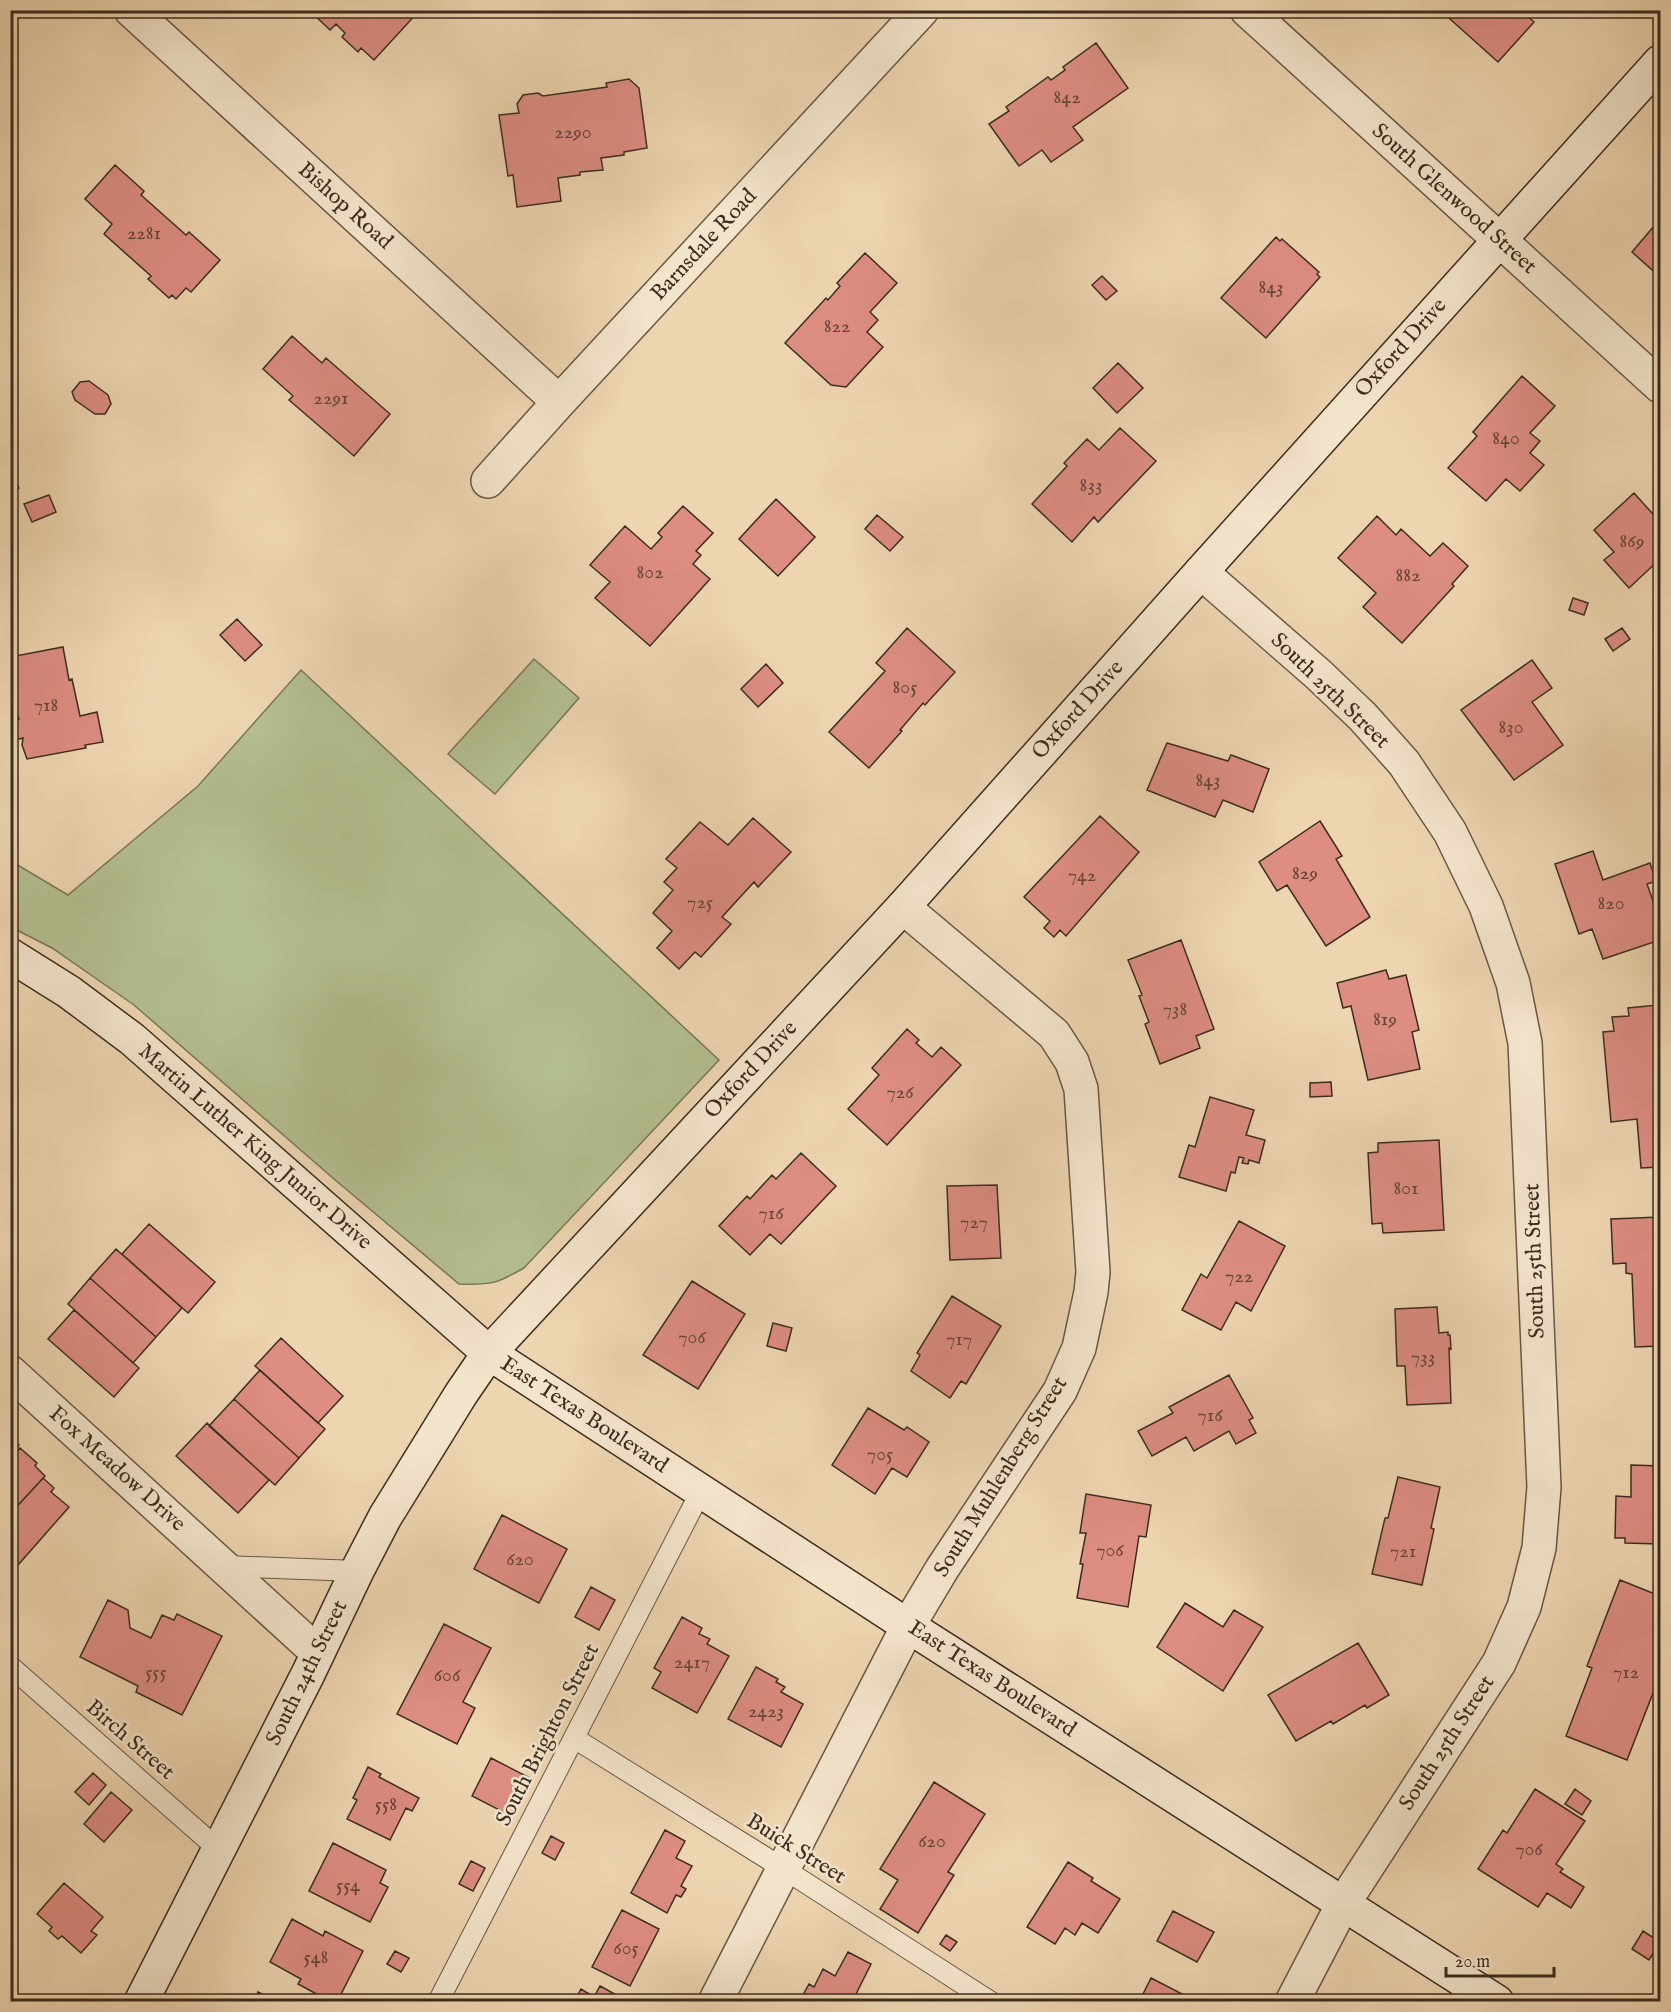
<svg xmlns="http://www.w3.org/2000/svg" width="1671" height="2012" viewBox="0 0 1671 2012" font-family="'IM FELL English',serif">
  <style>
    .green { fill: #b3be8f; stroke: #787658; stroke-width: 1.5 }
    .building { fill: #dd8d82; stroke: #3c2d20; stroke-width: 1.5 }
    .lines { fill: none; stroke-linecap: round; stroke-linejoin: round }
    .lane-casing { stroke: #685744; stroke-width: 22 }
    .street-casing { stroke: #685744; stroke-width: 36 }
    .secondary-casing { stroke: #3c2d20; stroke-width: 36 }
    .lane { stroke: #f3e4cc; stroke-width: 20 }
    .street { stroke: #f3e4cc; stroke-width: 33 }
    .secondary { stroke: #f3e4cc; stroke-width: 33 }
    .labels { text-anchor: middle; dominant-baseline: central; stroke-width: 5; stroke-linejoin: round; paint-order: stroke }
    .number-label { font-size: 20px; fill: #644538 }
    .street-label { font-size: 22px; fill: #3c2d20; stroke: #f3e4cc }
  </style>
  <rect width="100%" height="100%" fill="#edd5b0"/>
  <filter id="stains"><feTurbulence type="fractalNoise" baseFrequency=".00333" numOctaves="4"/><feColorMatrix values="0 0 0 0 .2 0 0 0 0 .09 0 0 0 0 .02 0 0 0 .5 -.17"/></filter>
  <radialGradient id="worn" r=".72"><stop offset=".6" stop-color="#630" stop-opacity="0"/><stop offset="1" stop-color="#630" stop-opacity=".3"/></radialGradient>
  <!-- green -->
  <path class="green" d="M534 659 579 698 495 794 448 754Z
    M301 670 719 1060 524 1268C496 1284 491 1285 459 1284L334 1179 134 1005 52 948 11 927V861L68 895 198 786Z"/>
  <!-- building -->
  <path class="building" d="M309 10H419V11L374 60 361 48 358 52 342 37 345 33 336 24 330 30Z
    M1440 10H1521L1534 22 1498 62Z
    M1096 43 1128 88 1073 127 1083 140 1051 162 1042 150 1019 166 989 124 1009 111 1006 107 1048 77 1051 80 1065 70 1063 67Z
    M629 79 639 88 647 148 624 152V155L601 158 603 170 580 172V175L558 178 561 201 517 207 513 175 508 176 499 115 519 113 517 104 523 95 538 93 543 96 607 87 606 83Z
    M115 165 144 191 141 195 186 235 189 232 220 260 191 292 186 288 176 299 172 295 169 298 148 279 151 276 104 234 112 224 85 199Z
    M1660 219V277L1632 252Z
    M1276 237 1280 241 1282 239 1319 272 1317 274 1320 277 1266 338 1221 298Z
    M865 253 897 283 870 312 878 320 867 332 883 347 846 387 831 385 785 343 826 298 828 300 840 286 837 283Z
    M1102 276 1117 291 1106 300 1092 285Z
    M292 336 322 363 326 358 390 414 354 456 289 400 293 396 263 369Z
    M1118 363 1143 388 1117 413 1093 388Z
    M1522 376 1555 406 1530 433 1540 441 1530 453 1544 465 1520 491 1506 479 1486 501 1448 468 1477 436 1473 432Z
    M89 381 108 395 111 404 105 414H95L75 400 72 392 80 382Z
    M1120 428 1156 461 1098 522 1094 517 1072 542 1032 504 1067 466 1064 463 1087 439 1099 450Z
    M10 465 19 488 10 492Z
    M1634 493 1660 522V559L1629 588 1604 560 1614 552 1594 530Z
    M49 495 56 512 32 522 24 504Z
    M776 499 815 537 778 576 739 539Z
    M683 506 713 533 696 551 701 555 693 564 710 579 650 646 595 598 610 582 590 565 625 526 651 549 662 537 658 533Z
    M877 515 903 537 890 551 865 529Z
    M1377 516 1396 535 1401 529 1430 556 1443 543 1468 566 1452 584 1454 586 1402 643 1363 607 1376 593 1338 558Z
    M1573 598 1588 603 1584 615 1569 610Z
    M237 619 262 645 245 661 220 635Z
    M907 628 955 672 925 705 923 703 900 730 902 731 869 768 829 732 885 671 876 663Z
    M1622 628 1630 639 1613 651 1605 639Z
    M63 647 69 680 72 679 80 716 97 712 103 742 85 745 86 748 27 759 22 745 23 738 15 740 12 721 19 719 13 702 15 696 10 697V657Z
    M1532 660 1552 688 1532 702 1563 745 1514 780 1461 710Z
    M766 664 783 683 758 707 741 689Z
    M1167 743 1228 761 1231 755 1269 769 1253 812 1223 800 1215 817 1147 790Z
    M1100 816 1139 852 1066 936 1060 930 1054 937 1044 928 1050 921 1024 897Z
    M753 818 791 852 758 887 754 882 722 917 731 924 701 957 695 952 679 969 657 948 672 931 653 913 673 890 664 882 677 868 666 859 700 822 728 845Z
    M1320 821 1342 856 1336 859 1370 917 1326 946 1287 885 1277 891 1259 862Z
    M1593 851 1603 880 1650 863 1656 881 1647 884 1660 921V940L1603 959 1592 929 1579 934 1555 864Z
    M1181 940 1214 1029 1196 1036 1200 1048 1160 1064 1145 1024 1149 1022 1139 996 1142 995 1128 960Z
    M1386 970 1389 979 1406 975 1419 1030 1412 1032 1420 1069 1368 1080 1351 1006 1343 1008 1337 983Z
    M1658 1005V1009H1660V1167L1641 1168 1637 1119 1611 1122 1603 1032 1614 1031 1612 1017 1629 1016 1628 1008Z
    M907 1029 919 1040 916 1043 932 1057 941 1047 961 1065 887 1145 848 1109 879 1075 872 1068Z
    M1331 1082 1332 1096 1310 1097V1083Z
    M1210 1097 1254 1110 1246 1135 1265 1140 1259 1163 1249 1160 1248 1164 1242 1163 1244 1158 1239 1157 1235 1173 1231 1172 1226 1191 1179 1177 1189 1145 1195 1147Z
    M1439 1140 1444 1230 1383 1233 1382 1223 1372 1224 1368 1153 1378 1152V1143Z
    M801 1153 836 1186 781 1244 770 1234 750 1255 719 1226 747 1196 750 1199 772 1175 776 1179Z
    M997 1185 1001 1258 950 1260 947 1186Z
    M1660 1217V1346L1635 1347 1632 1274 1626 1273V1263L1613 1264 1611 1219Z
    M1239 1221 1285 1246 1251 1311 1236 1302 1221 1330 1182 1310 1201 1274 1207 1278Z
    M149 1224 215 1282 188 1313 122 1254Z
    M116 1249 182 1308 156 1337 90 1278Z
    M90 1278 156 1337 133 1363 68 1304Z
    M692 1281 745 1314 698 1389 643 1355Z
    M952 1296 1001 1326 966 1384 961 1381 950 1398 911 1371 920 1355 917 1353Z
    M1437 1307 1439 1333 1448 1332V1335H1450L1451 1349 1449 1348 1451 1403 1407 1405 1405 1366H1397L1395 1309Z
    M74 1310 139 1368 114 1397 48 1339Z
    M773 1323 792 1328 786 1351 767 1346Z
    M281 1338 343 1396 318 1423 255 1366Z
    M260 1370 325 1429 299 1458 234 1399Z
    M1229 1375 1253 1418 1249 1420 1256 1433 1236 1444 1229 1431 1194 1451 1186 1437 1152 1456 1138 1431 1173 1413 1169 1407Z
    M234 1399 299 1458 275 1485 209 1426Z
    M868 1408 904 1430 907 1427 929 1442 907 1477 892 1468 875 1494 832 1465Z
    M207 1423 269 1480 238 1513 176 1456Z
    M10 1437 19 1445 10 1459Z
    M20 1448 37 1463 35 1466 45 1476 10 1514V1459Z
    M1631 1465 1660 1466V1544L1625 1543V1538H1615L1616 1496 1631 1497Z
    M1398 1477 1440 1487 1431 1528 1434 1529 1422 1585 1372 1574 1385 1518H1388Z
    M43 1478 54 1488 51 1492 69 1507 11 1573 10 1514Z
    M1086 1494 1151 1505 1146 1537 1139 1536 1128 1607 1077 1598 1083 1564H1080L1086 1533H1080Z
    M502 1515 567 1549 539 1603 474 1569Z
    M1620 1580 1660 1596V1618L1654 1636 1660 1638V1675L1627 1760 1566 1736 1592 1668 1587 1666Z
    M591 1587 615 1600 599 1630 575 1617Z
    M108 1600 128 1610 130 1628 151 1638 162 1615 174 1620 177 1614 222 1636 182 1715 136 1692 138 1686 80 1657Z
    M1185 1603 1223 1627 1234 1610 1263 1627 1223 1691 1157 1647Z
    M682 1617 702 1628 699 1634 710 1639 707 1644 729 1656 697 1713 652 1688 661 1672 654 1668Z
    M444 1624 491 1648 463 1702 475 1708 457 1744 397 1714Z
    M1358 1643 1389 1695 1367 1708 1365 1705 1333 1724 1331 1721 1296 1741 1268 1695Z
    M756 1667 778 1679 776 1682 785 1687 781 1692 803 1704 781 1747 728 1719Z
    M491 1758 530 1778 511 1816 472 1796Z
    M368 1767 381 1774 379 1777 419 1798 412 1811 406 1808 390 1840 347 1819 357 1800 353 1798Z
    M93 1773 106 1785 89 1805 75 1792Z
    M934 1782 985 1814 948 1872 954 1875 918 1933 880 1909 898 1880 880 1869Z
    M1535 1789 1585 1821 1556 1864 1563 1869 1560 1872 1584 1887 1571 1908 1547 1893 1538 1907 1478 1869 1503 1830 1507 1833Z
    M1575 1789 1591 1801 1582 1815 1565 1804Z
    M111 1792 132 1810 104 1842 84 1824Z
    M665 1830 685 1841 676 1858 692 1866 681 1886 686 1889 681 1897 676 1895 667 1913 631 1893Z
    M551 1836 564 1843 555 1860 542 1853Z
    M333 1843 386 1870 380 1883 388 1887 370 1922 309 1891Z
    M471 1861 485 1868 473 1891 459 1884Z
    M1068 1862 1093 1878 1091 1881 1120 1899 1098 1933 1082 1923 1075 1935 1065 1928 1055 1944 1027 1927Z
    M64 1883 103 1917 91 1931 97 1935 81 1953 62 1936 58 1939 49 1931 52 1927 37 1914Z
    M622 1910 659 1929 630 1986 592 1967Z
    M1173 1911 1214 1932 1197 1962 1157 1941Z
    M292 1919 323 1936 325 1931 363 1951 337 2002H331L298 1984 301 1979 270 1962Z
    M1643 1931 1660 1942 1649 1960 1632 1949Z
    M946 1935 957 1942 950 1951 940 1944Z
    M395 1951 409 1958 401 1972 387 1964Z
    M848 1952 871 1964 852 2002H806L809 1996 804 1993 809 1984 814 1987 823 1969 835 1976Z
    M1151 1978 1190 1998 1188 2002H1139Z
    M600 1986 622 1998 620 2002H574L581 1989 594 1997Z
    M258 1992 277 2002H254Z"/>
  <g class="lines">
    <defs>
      <path id="lane" d="M224 1566 357 1571
        M10 1666 218 1849
        M574 1738 784 1869 991 2002
        M438 2002 701 1491"/>
      <path id="street" d="M131 10 559 402
        M1247 10 1660 386
        M488 481 559 402 922 10
        M1201 572 1319 675 1363 717 1404 763 1450 832 1486 906 1513 983 1525 1043 1544 1487 1539 1548 1524 1607 1499 1663 1343 1904 1292 2002
        M10 1372 317 1652
        M715 2002 908 1626 942 1569 1060 1391 1079 1348 1091 1292 1093 1272 1081 1089 1072 1062 1054 1034 903 907"/>
      <path id="secondary" d="M10 955 69 992 132 1039 489 1353 908 1626 1497 2002
        M141 2002 308 1674 357 1571 385 1517 461 1394 489 1353 903 907 1201 572 1660 62"/>
    </defs>
    <!-- lane casing -->
    <use href="#lane" class="lane-casing"/>
    <!-- street casing -->
    <use href="#street" class="street-casing"/>
    <!-- secondary casing -->
    <use href="#secondary" class="secondary-casing"/>
    <!-- lane -->
    <use href="#lane" class="lane"/>
    <!-- street -->
    <use href="#street" class="street"/>
    <!-- secondary -->
    <use href="#secondary" class="secondary"/>
  </g>
  <g class="labels">
    <!-- number labels -->
    <g class="number-label">
      <text x="1067" y="97">842</text>
      <text x="573" y="132">2290</text>
      <text x="144" y="233">2281</text>
      <text x="1271" y="287">843</text>
      <text x="837" y="326">822</text>
      <text x="331" y="398">2291</text>
      <text x="1506" y="438">840</text>
      <text x="1091" y="485">833</text>
      <text x="1632" y="541">869</text>
      <text x="650" y="572">802</text>
      <text x="1408" y="575">882</text>
      <text x="905" y="687">805</text>
      <text x="46" y="705">718</text>
      <text x="1511" y="727">830</text>
      <text x="1208" y="780">843</text>
      <text x="1305" y="873">829</text>
      <text x="1082" y="875">742</text>
      <text x="700" y="902">725</text>
      <text x="1611" y="903">820</text>
      <text x="1175" y="1009">738</text>
      <text x="1385" y="1019">819</text>
      <text x="900" y="1092">726</text>
      <text x="1406" y="1188">801</text>
      <text x="771" y="1213">716</text>
      <text x="974" y="1222">727</text>
      <text x="1239" y="1276">722</text>
      <text x="692" y="1337">706</text>
      <text x="959" y="1339">717</text>
      <text x="1423" y="1357">733</text>
      <text x="1210" y="1415">716</text>
      <text x="880" y="1454">705</text>
      <text x="1110" y="1550">706</text>
      <text x="1403" y="1551">721</text>
      <text x="520" y="1559">620</text>
      <text x="692" y="1662">2417</text>
      <text x="156" y="1672">555</text>
      <text x="1626" y="1672">712</text>
      <text x="447" y="1675">606</text>
      <text x="766" y="1711">2423</text>
      <text x="386" y="1804">558</text>
      <text x="932" y="1841">620</text>
      <text x="1529" y="1849">706</text>
      <text x="348" y="1885">554</text>
      <text x="626" y="1948">605</text>
      <text x="316" y="1957">548</text>
    </g>
    <!-- street labels -->
    <g class="street-label">
      <text transform="translate(1454 199) rotate(42)">South Glenwood Street</text>
      <text transform="translate(345 206) rotate(42)">Bishop Road</text>
      <text transform="translate(704 245) rotate(-47)">Barnsdale Road</text>
      <text transform="translate(1401 348) rotate(-48)">Oxford Drive</text>
      <text transform="translate(1330 691) rotate(44)">South 25th Street</text>
      <text transform="translate(1078 710) rotate(-48)">Oxford Drive</text>
      <text transform="translate(751 1070) rotate(-47)">Oxford Drive</text>
      <text transform="translate(255 1147) rotate(41)">Martin Luther King Junior Drive</text>
      <text transform="translate(1535 1261) rotate(-92)">South 25th Street</text>
      <text transform="translate(584 1415) rotate(33)">East Texas Boulevard</text>
      <text transform="translate(117 1469) rotate(42)">Fox Meadow Drive</text>
      <text transform="translate(1001 1477) rotate(-58)">South Muhlenberg Street</text>
      <text transform="translate(307 1673) rotate(-64)">South 24th Street</text>
      <text transform="translate(992 1679) rotate(33)">East Texas Boulevard</text>
      <text transform="translate(548 1735) rotate(-63)">South Brighton Street</text>
      <text transform="translate(130 1740) rotate(41)">Birch Street</text>
      <text transform="translate(1447 1743) rotate(-57)">South 25th Street</text>
      <text transform="translate(796 1849) rotate(32)">Buick Street</text>
    </g>
  </g>
  <!-- margin -->
  <rect width="1671" height="2012" fill="none" stroke="#edd5b0" stroke-width="36"/>
  <rect x="12" y="12" width="1647" height="1988" fill="none" stroke="#3c2d20" stroke-width="3"/>
  <rect x="18" y="18" width="1635" height="1976" fill="none" stroke="#3c2d20" stroke-width="1.5"/>
  <!-- scale -->
  <path d="M1446 1967v9h108v-9" fill="none" stroke="#3c2d20" stroke-width="3"/>
  <text x="1455" y="1967" font-size="18" fill="#3c2d20" stroke="#f3e4cc" stroke-width="4.5" paint-order="stroke">20 m</text>
  <rect width="100%" height="100%" filter="url(#stains)"/>
  <rect width="100%" height="100%" fill="url(#worn)"/>
</svg>
